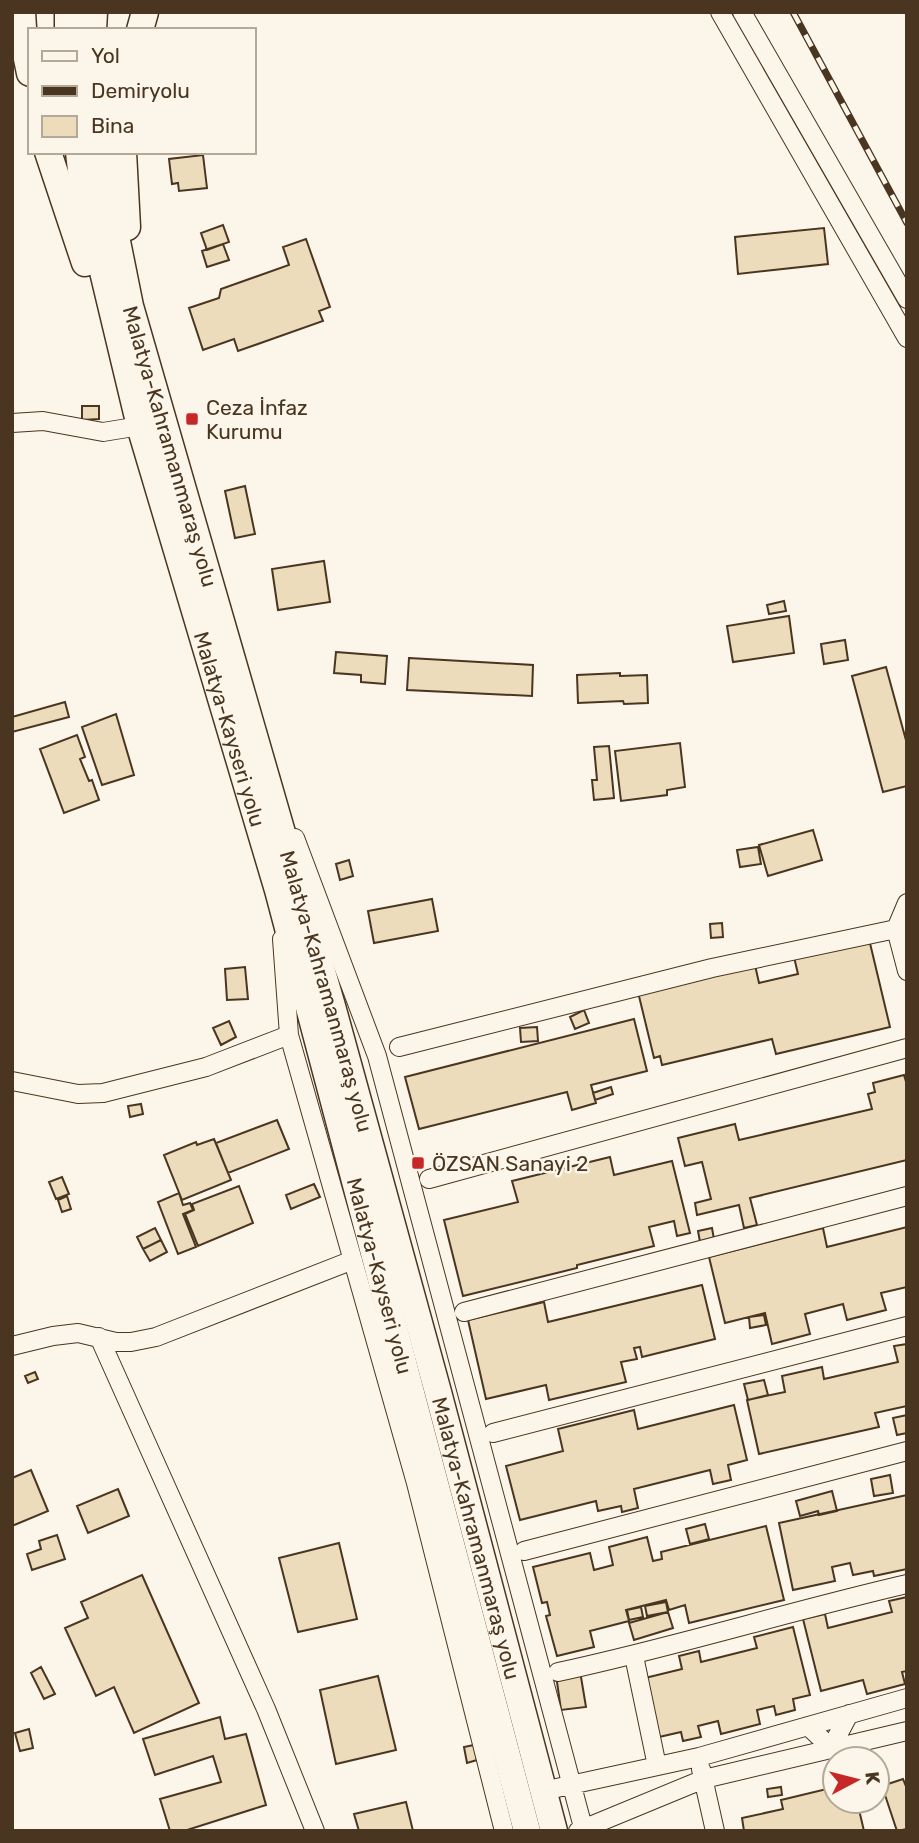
<svg xmlns="http://www.w3.org/2000/svg" width="919" height="1843" viewBox="0 0 919 1843" font-family="Rubik,sans-serif">
  <style>
    .building { fill: #ecdcbc; stroke: #4a3520; stroke-width: 2 }
    .lines { fill: none; stroke-linecap: round; stroke-linejoin: round }
    .minor-casing { stroke: #4a3520; stroke-width: 20 }
    .highway-casing { stroke: #4a3520; stroke-width: 29 }
    .minor { stroke: #fbf6e9; stroke-width: 18 }
    .highway { stroke: #fbf6e9; stroke-width: 26 }
    .rail-casing { stroke: #4a3520; stroke-width: 7 }
    .rail { stroke: #fbf6e9; stroke-width: 4.5; stroke-dasharray: 13; stroke-linecap: butt }
    .poi-dot { fill: #c62828; stroke: #fbf6e9; stroke-width: 2.5 }
    .labels { text-anchor: middle; dominant-baseline: central; stroke-width: 5; stroke-linejoin: round; paint-order: stroke }
    .poi-label { font-size: 21px; fill: #4a3520; stroke: #fbf6e9; text-anchor: start }
    .street-label { font-size: 21px; fill: #4a3520; stroke: #fbf6e9 }
  </style>
  <rect width="100%" height="100%" fill="#fbf6e9"/>
  <!-- building -->
  <path class="building" d="M203 155 207 188 179 191 178 183 172 184 169 159Z
    M223 225 229 242 207 250 201 233Z
    M824 228 828 264 738 274 735 237Z
    M306 239 330 307 319 311 323 321 238 351 234 339 203 350 189 308 219 298 221 289 289 265 283 247Z
    M223 244 229 260 207 267 202 251Z
    M82 406H99V419L82 420Z
    M245 486 255 534 235 538 225 491Z
    M324 561 330 602 278 610 272 569Z
    M784 601 786 611 769 614 767 605Z
    M789 616 794 653 733 662 727 626Z
    M845 640 848 660 824 664 821 644Z
    M336 652 387 656 385 684 361 682V675L334 673Z
    M409 658 533 665 532 696 407 690Z
    M886 667 907 744V786L883 792 852 676Z
    M620 673V676L647 675 648 703 624 704 623 701 578 703 577 675Z
    M65 702 69 717 12 732V717Z
    M116 714 134 775 102 785 82 727Z
    M77 735 85 757 80 759 89 781 92 780 99 800 64 813 40 749Z
    M680 743 685 787 667 790V795L621 801 615 751Z
    M609 746 614 798 594 800 592 780H597L594 747Z
    M813 830 822 860 768 876 759 845Z
    M758 847 761 864 740 867 737 850Z
    M349 860 353 876 340 880 336 864Z
    M432 899 438 931 374 943 368 911Z
    M722 923 723 937 711 938 710 924Z
    M869 939 890 1027 776 1054 772 1039 662 1065 660 1056 654 1058 638 992 755 965 759 983 798 974 794 957Z
    M245 967 248 999 227 1000 225 969Z
    M584 1010 589 1023 575 1029 570 1017Z
    M634 1019 647 1071 591 1085 596 1103 572 1110 567 1092 419 1129 405 1077Z
    M229 1021 236 1037 221 1045 213 1028Z
    M537 1027 538 1041 521 1042 520 1028Z
    M904 1075 907 1085V1160L750 1198 757 1225 744 1228 739 1205 697 1215 695 1203 711 1199 702 1162 685 1166 678 1138 735 1124 739 1140 872 1109 868 1094 875 1092 873 1083Z
    M611 1087 613 1094 595 1100 593 1093Z
    M141 1104 143 1114 130 1117 128 1106Z
    M277 1120 289 1149 228 1173 216 1143Z
    M214 1139 231 1180 182 1200 164 1155 196 1142 197 1145Z
    M610 1157 614 1175 672 1161 690 1233 677 1236 674 1221 649 1227 654 1246 577 1265V1268L463 1296 444 1220 518 1202 512 1181Z
    M62 1177 69 1194 56 1199 49 1182Z
    M314 1184 320 1197 291 1209 286 1195Z
    M239 1186 253 1223 198 1246 185 1214 194 1210 192 1204Z
    M179 1193 183 1205 190 1203 193 1210 183 1214 196 1247 178 1254 158 1202Z
    M67 1196 71 1209 62 1212 58 1200Z
    M907 1227V1287L881 1293 886 1310 847 1320 843 1304 805 1314 810 1334 772 1344 765 1313 725 1323 709 1257 823 1228 827 1247Z
    M155 1228 161 1240 143 1249 137 1237Z
    M712 1228 715 1245 701 1247 698 1231Z
    M161 1240 167 1252 150 1261 143 1249Z
    M702 1285 715 1339 642 1357 640 1347 634 1348 637 1359 621 1362 626 1382 549 1400 546 1385 486 1399 468 1320 544 1302 548 1322Z
    M764 1315 766 1325 750 1328 749 1317Z
    M907 1344V1406L875 1413 879 1427 759 1454 747 1400 785 1392 782 1376 822 1367 824 1379 898 1362 894 1346Z
    M35 1372 38 1379 28 1383 25 1376Z
    M764 1380 768 1395 748 1400 744 1384Z
    M734 1405 747 1460 728 1465 731 1480 713 1484 710 1470 634 1489 638 1508 622 1512 621 1506 598 1511 596 1501 520 1520 506 1466 563 1451 558 1429 634 1410 638 1429Z
    M907 1415V1433L897 1435 893 1418Z
    M31 1470 48 1511 12 1526V1478Z
    M890 1475 893 1493 874 1496 871 1479Z
    M118 1489 129 1516 88 1533 77 1506Z
    M832 1491 837 1511 819 1515 818 1511 800 1516 796 1501Z
    M907 1495V1569L874 1576 873 1571 853 1575 850 1563 832 1567 835 1581 793 1590 779 1523Z
    M705 1524 709 1539 690 1544 686 1529Z
    M766 1526 784 1600 689 1623 685 1605 669 1610 666 1600 626 1610 629 1621 590 1631 594 1647 557 1656 546 1616 550 1615 547 1602 542 1603 533 1567 590 1553 594 1570 613 1565 609 1547 647 1537 653 1561 662 1559 661 1552Z
    M57 1535 65 1559 32 1570 27 1554 41 1549 39 1541Z
    M339 1543 357 1619 298 1632 279 1558Z
    M142 1575 199 1703 134 1733 114 1687 96 1696 65 1628 88 1618 81 1602Z
    M907 1597V1671L902 1672 905 1684 867 1694 863 1680 821 1691 803 1619 825 1614 828 1628 892 1612 889 1601Z
    M666 1602 668 1612 647 1616 645 1606Z
    M641 1607 643 1617 629 1620 627 1610Z
    M668 1612 673 1628 634 1640 629 1623Z
    M793 1627 810 1695 793 1699 795 1710 776 1715 774 1706 757 1710 760 1724 721 1734 718 1721 698 1726 701 1737 683 1741 681 1732 659 1737 645 1678 682 1669 679 1656 699 1651 701 1662 757 1648 754 1637Z
    M41 1667 55 1694 44 1699 31 1673Z
    M580 1671 586 1707 561 1710 556 1675Z
    M378 1676 396 1750 336 1764 320 1690Z
    M220 1717 225 1739 246 1734 266 1805 184 1831H170L160 1799 221 1782 213 1756 155 1775 143 1739Z
    M29 1729 33 1748 20 1751 15 1733Z
    M474 1745 477 1760 467 1763 464 1747Z
    M903 1779 907 1789V1829L897 1831 882 1786Z
    M781 1787 782 1795 768 1797 767 1789Z
    M835 1787V1801H857L864 1831H744L742 1818 783 1809 781 1800Z
    M406 1802 413 1831H359L354 1814Z"/>
  <g class="lines">
    <defs>
      <path id="minor" d="M720 12 907 338
        M742 12 907 299
        M12 423 43 421 103 432 140 426
        M295 838 377 1056 584 1831
        M907 903 896 929 907 971
        M282 939 289 1035 416 1483 504 1831
        M399 1047 712 968 896 929 907 921
        M12 1081 78 1094 103 1093 206 1067 289 1035
        M429 1179 907 1048
        M464 1312 907 1196
        M99 1337 266 1709 315 1831
        M12 1346 53 1336 78 1333 116 1342H131L156 1337 353 1260
        M493 1433 907 1326
        M524 1551 907 1451
        M634 1656 657 1766
        M558 1672C675 1647 790 1611 907 1584
        M808 1726 831 1748 849 1714
        M701 1769 715 1831
        M543 1791 699 1757 907 1698
        M578 1831 704 1779 907 1731"/>
      <g id="highway">
        <path d="M22 12 24 44 30 73"/>
        <path d="M68 12V30"/>
        <path d="M93 30 94 12"/>
        <path d="M140 30 145 12"/>
        <path d="M48 152 85 263"/>
        <path id="s1" d="M79 152 83 188 140 426 278 890 527 1831"/>
        <path id="s2" d="M99 152 130 306 332 1006 438 1392 554 1831"/>
        <path d="M123 152 127 227"/>
      </g>
    </defs>
    <!-- minor casing -->
    <use href="#minor" class="minor-casing"/>
    <!-- highway casing -->
    <use href="#highway" class="highway-casing"/>
    <!-- minor -->
    <use href="#minor" class="minor"/>
    <!-- highway -->
    <use href="#highway" class="highway"/>
    <defs>
      <path id="rail" d="M793 12 907 223"/>
    </defs>
    <!-- rail casing -->
    <use href="#rail" class="rail-casing"/>
    <!-- rail -->
    <use href="#rail" class="rail"/>
  </g>
  <!-- markers -->
  <g class="poi-dot">
    <rect x="185" y="412" width="14" height="14" rx="3.5"/>
    <rect x="411" y="1156" width="14" height="14" rx="3.5"/>
  </g>
  <g class="labels">
    <!-- poi labels -->
    <g class="poi-label">
      <text x="206" y="407">Ceza İnfaz<tspan x="206" dy="24">Kurumu</tspan></text>
      <text x="432" y="1163">ÖZSAN Sanayi 2</text>
    </g>
    <!-- street labels -->
    <g class="street-label">
      <text stroke="none"><textPath href="#s2" startOffset="303">Malatya-Kahramanmaraş yolu</textPath></text>
      <text stroke="none"><textPath href="#s1" startOffset="597">Malatya-Kayseri yolu</textPath></text>
      <text stroke="none"><textPath href="#s2" startOffset="870">Malatya-Kahramanmaraş yolu</textPath></text>
      <text stroke="none"><textPath href="#s1" startOffset="1164">Malatya-Kayseri yolu</textPath></text>
      <text stroke="none"><textPath href="#s2" startOffset="1437">Malatya-Kahramanmaraş yolu</textPath></text>
    </g>
  </g>
  <!-- border -->
  <rect width="919" height="1843" fill="none" stroke="#4a3520" stroke-width="28"/>
  <!-- legend -->
  <rect x="28" y="28" width="228" height="126" fill="#fbf6e9" stroke="#b4a999" stroke-width="2"/>
  <rect x="42" y="51" width="35" height="10" fill="#fbf6e9" stroke="#b4a999" stroke-width="2"/>
  <text x="91" y="63" font-size="21" fill="#4a3520">Yol</text>
  <rect x="42" y="86" width="35" height="10" fill="#4a3520" stroke="#b4a999" stroke-width="2"/>
  <text x="91" y="98" font-size="21" fill="#4a3520">Demiryolu</text>
  <rect x="42" y="116" width="35" height="21" fill="#ecdcbc" stroke="#b4a999" stroke-width="2"/>
  <text x="91" y="133" font-size="21" fill="#4a3520">Bina</text>
  <!-- north arrow -->
  <g transform="translate(856 1780) rotate(83)"><circle r="33" fill="#fbf6e9" stroke="#b4a999" stroke-width="2"/>
  <path d="M0-5L12 26L0 18L-12 26Z" fill="#c62828"/>
  <text y="-10" font-size="19" font-weight="bold" text-anchor="middle" fill="#4a3520">K</text>
  </g>
</svg>
